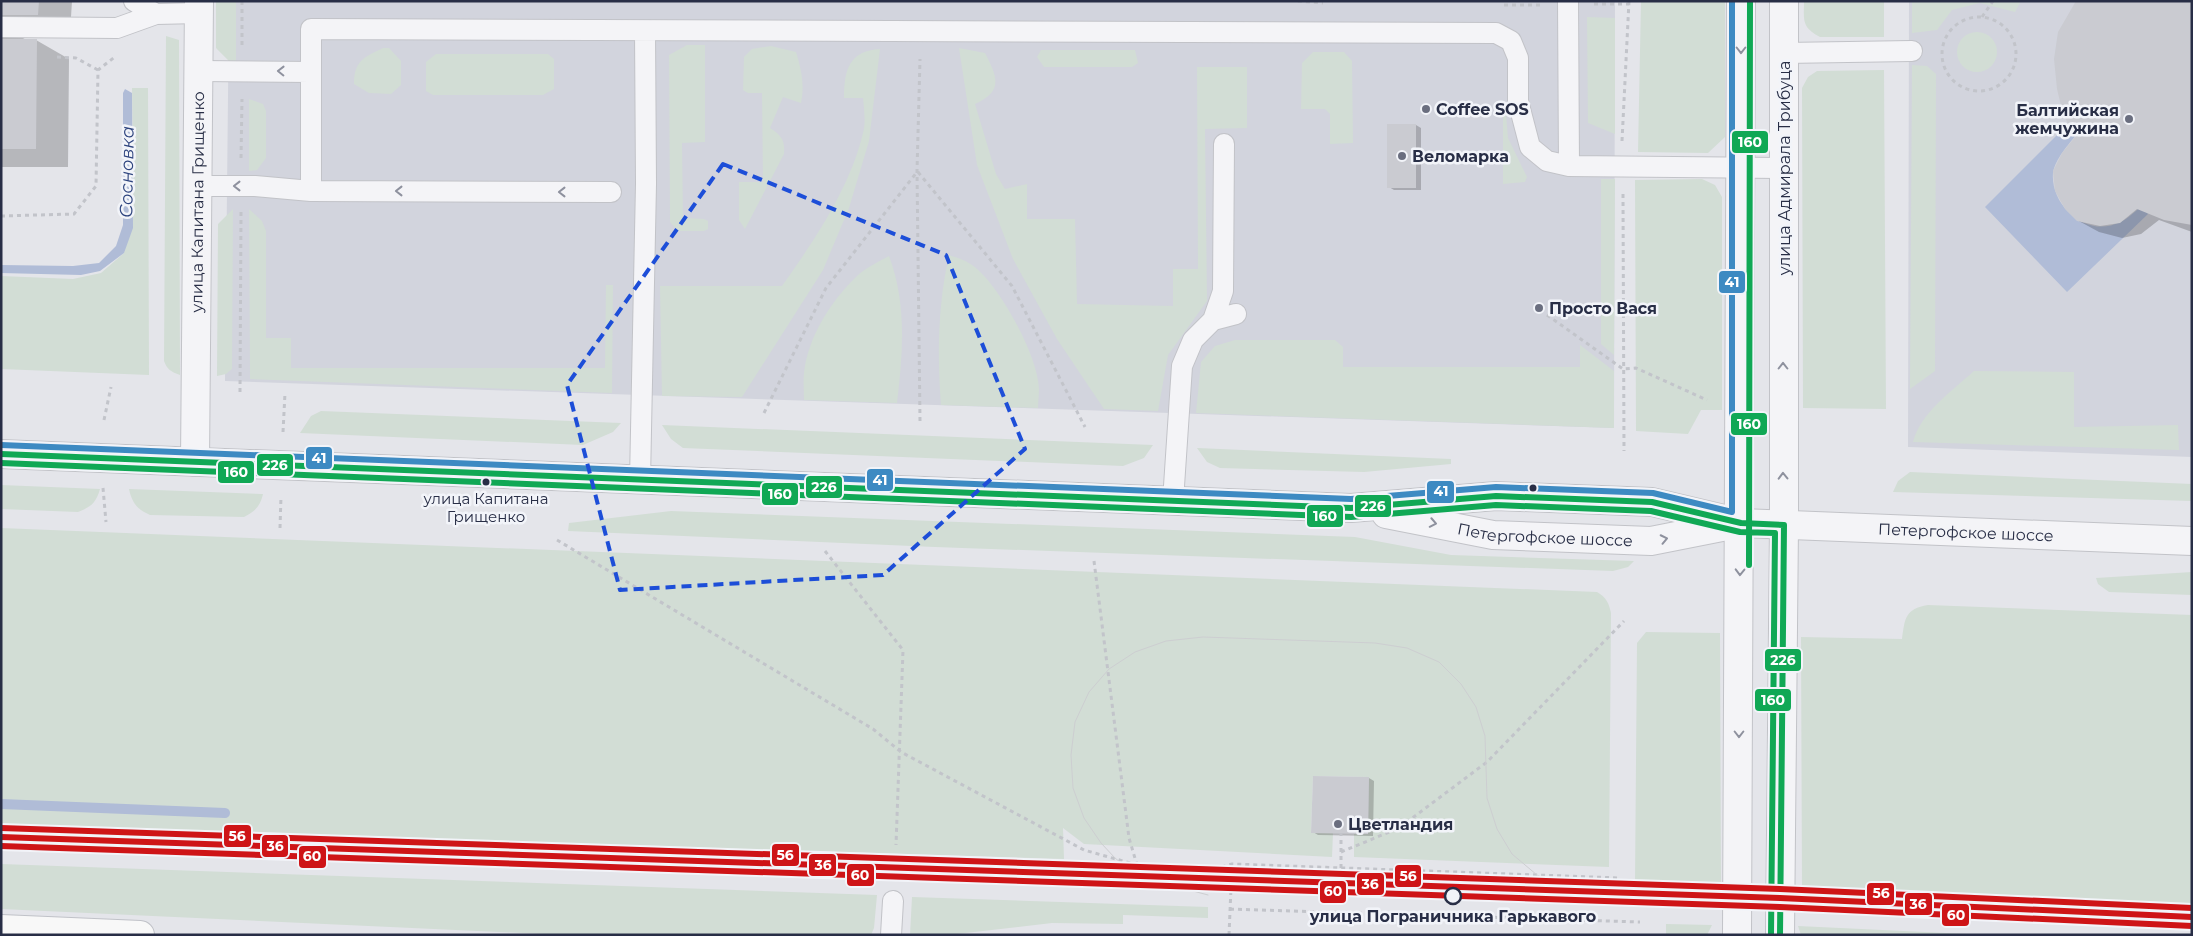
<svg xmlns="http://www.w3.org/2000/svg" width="2193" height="936" viewBox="0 0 2193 936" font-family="Montserrat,sans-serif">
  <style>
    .built { fill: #d2d4dd }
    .green { fill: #d2ddd5 }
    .water { fill: #b0bcd7 }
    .shadow { fill: #0003 }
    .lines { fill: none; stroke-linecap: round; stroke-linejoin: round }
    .stream { stroke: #b0bcd7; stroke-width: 10 }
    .building { fill: #cacbd1 }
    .service-casing { stroke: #c2c3c8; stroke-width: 22 }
    .minor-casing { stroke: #c2c3c8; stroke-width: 30 }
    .tertiary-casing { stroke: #c2c3c8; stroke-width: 30 }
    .primary-casing { stroke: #c0c2c8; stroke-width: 30 }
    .path { stroke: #c2c4ca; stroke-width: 3; stroke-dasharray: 4 4; stroke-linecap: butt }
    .service { stroke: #f4f4f7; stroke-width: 20 }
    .minor { stroke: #f4f4f7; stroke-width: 28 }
    .tertiary { stroke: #f4f4f7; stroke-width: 28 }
    .primary { stroke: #f8f8f8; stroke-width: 28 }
    .tram { stroke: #cdced1; stroke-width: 1 }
    .bus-1-casing { stroke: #f2f4f9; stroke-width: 10 }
    .bus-2-casing { stroke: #f2f4f9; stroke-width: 10 }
    .bus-3-casing { stroke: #f2f4f9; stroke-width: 10 }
    .bus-1 { stroke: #10a855; stroke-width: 6 }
    .bus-2 { stroke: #10a855; stroke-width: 6 }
    .bus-3 { stroke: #3d8ac2; stroke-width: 6 }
    .tram-1-casing { stroke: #f2f4f9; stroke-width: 10 }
    .tram-2-casing { stroke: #f2f4f9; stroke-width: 10 }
    .tram-3-casing { stroke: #f2f4f9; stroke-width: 10 }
    .tram-1 { stroke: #ce1417; stroke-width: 6 }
    .tram-2 { stroke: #ce1417; stroke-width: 6 }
    .tram-3 { stroke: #ce1417; stroke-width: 6 }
    .oneway { stroke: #8e919e }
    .marked { fill: none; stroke: #1d4ed8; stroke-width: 4; stroke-dasharray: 10 6; stroke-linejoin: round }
    .poi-dot { fill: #6a6e7f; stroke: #f2f4f9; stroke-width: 2 }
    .bus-dot { fill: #282e46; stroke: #f2f4f9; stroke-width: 2 }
    .stop-dot { fill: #f2f4f9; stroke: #282e46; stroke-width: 2.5 }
    .labels { text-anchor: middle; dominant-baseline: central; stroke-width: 5; stroke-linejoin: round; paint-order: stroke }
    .bus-label { font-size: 15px; fill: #282e46; stroke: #f2f4f9 }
    .poi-label { font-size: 16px; font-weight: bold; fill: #282e46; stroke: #f2f4f9; text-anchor: start }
    .street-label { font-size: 16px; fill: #282e46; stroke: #f2f4f9 }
    .stop-label { font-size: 16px; font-weight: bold; fill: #282e46; stroke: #f2f4f9 }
    .water-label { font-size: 18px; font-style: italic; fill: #2e447e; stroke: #f2f4f9 }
    .line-badge { stroke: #f2f4f9; stroke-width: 2 }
    .badge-label { font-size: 14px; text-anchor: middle; font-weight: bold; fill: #fff }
  </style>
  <rect width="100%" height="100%" fill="#e4e5ea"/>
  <!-- built -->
  <path class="built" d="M229 1H1615L1614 428 225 381Z
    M1909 1H2192V457L1908 447Z"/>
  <!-- green -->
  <path class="green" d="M216 1H236V63L229 61 216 48Z
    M1641 1H1725V137L1708 153 1638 152Z
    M1804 1H1884V37H1820C1801 27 1804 20 1804 1Z
    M1912 1H2021L2015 12 1980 3 1952 10 1937 30 1912 33Z
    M1587 17 1615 18V134L1588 123Z
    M1957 52a20 20 0 1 1 40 0a20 20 0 1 1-40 0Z
    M166 36 179 40 180 375C171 372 167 369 164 361Z
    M687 45H705V142L682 143 683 218 704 219 708 221V229L704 231H678L670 222 669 55Z
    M771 46 796 52C801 68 805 85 801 103L783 97 770 128C782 136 785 140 784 154L745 229 739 220V182H763L762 93H748L743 90 744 57 752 49Z
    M383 48H389L401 61V85L391 94 369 93 354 84C354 61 364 57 383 48Z
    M959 48 985 53C998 78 1003 91 975 104L996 174 1005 189 1027 184V219H1075L1077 304 1173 306V269H1198L1197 67H1247V128L1205 129 1207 301 1168 355 1158 411 1104 409 1057 339 1013 259 977 165Z
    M880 49 869 141 849 208 823 270 742 397 662 396 660 286H782C814 241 850 188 863 133 866 123 864 109 863 98H844C844 70 849 51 880 49Z
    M1041 50H1135L1138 63 1132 67H1044L1037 57Z
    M1313 52H1344L1352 61 1353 143 1330 144V114L1325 109H1301L1302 63Z
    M436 54H548L554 59V89L543 95H433L426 91V62Z
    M1912 65 1927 66 1936 74 1935 371 1910 389Z
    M1884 70 1886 409 1803 408 1802 88 1808 77 1817 71Z
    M132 88H148L149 375 1 369V276L73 279 101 273 124 253 133 154Z
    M249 99 263 104 266 111V158L257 170 249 171Z
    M1503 103H1505L1508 138 1527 177 1525 182 1503 184Z
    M1601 179H1615L1614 355 1601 344Z
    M1702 179 1715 185 1722 197V410H1701L1688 434 1636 431 1635 180Z
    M233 209 232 369 226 374 217 376 218 224Z
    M249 209 262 221 266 231V338H291V368H605L606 285H613L612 393 250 379Z
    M949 255C958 258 968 261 976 268 1001 289 1038 356 1039 389 1039 395 1038 402 1038 408L941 405C937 355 938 304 949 255Z
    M889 256C907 304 903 353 897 403L804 400C804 391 803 381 804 373 808 337 831 301 856 277 865 268 878 262 889 256Z
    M1235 340H1335L1343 347V367H1580V345L1614 371V428L1196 413 1201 362 1215 346Z
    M1974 371 2074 372V427L2178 425 2179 450 1913 442C1921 412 1951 392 1974 371Z
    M321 411 621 423 613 432 583 445 300 433 311 416Z
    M662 425 1153 445 1144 458 1123 466 683 448 671 439Z
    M1197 448 1451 459V464L1364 472 1220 468 1207 462Z
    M1910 472 2192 484V501L1893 492 1898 481Z
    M1 485 100 489C96 503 91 507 78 512L1 509Z
    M129 489 262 494H263C260 507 255 511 244 517L150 515C137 509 132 503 129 489Z
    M671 511 1355 537 1451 555 1634 561 1628 567 1613 571 935 547 568 531 569 523Z
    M1 528 1597 592C1606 597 1609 603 1611 613L1609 867 1354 857V834L1368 833 1369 777 1313 776 1311 832 1333 833 1332 857 1084 844 1063 828 1064 859 1 826Z
    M2192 572V595L2109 592 2098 584 2096 578Z
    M1928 605 2192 615V904L1802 886 1801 637 1902 639C1905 618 1905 609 1928 605Z
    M1646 632 1720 633 1721 886 1635 883 1637 643Z
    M1 864 877 895 874 928 871 935H565L1 909Z
    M912 897 1208 907V918L1123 915V924L1052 923 948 935H910Z
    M1666 924H1667L1712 925 1707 935H1666Z
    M1798 926 1988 935H1801Z"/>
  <!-- water -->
  <path class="water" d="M125 89 132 93 133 228 124 253 100 271 81 275 1 273V265L73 266 99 263 116 246 123 225V93Z
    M2068 124 2077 134C2069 144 2055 159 2053 173 2050 206 2088 239 2120 222 2128 219 2135 211 2142 206L2148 214 2067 292 1985 207Z"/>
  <!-- shadow -->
  <path class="shadow" d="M1 1H72L70 33H34L21 40H36L69 59 68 167H1Z
    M2078 1H2192V232L2159 220 2141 234 2122 238 2099 232 2077 220 2076 137 2060 32Z
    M1416 125 1421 128V190H1394L1389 187Z
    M1369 778 1374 781 1373 836 1318 835 1313 832Z"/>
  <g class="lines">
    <!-- stream -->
    <path class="stream" d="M1 804 225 813"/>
  </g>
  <!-- building -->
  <path class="building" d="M1 1H39L38 15H1Z
    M2076 1H2192V225L2164 220 2137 209 2120 223 2100 226 2077 221 2065 209 2055 191 2053 171 2062 153 2075 137 2063 114 2057 89 2054 59 2058 32Z
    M1 39H37L36 149H1Z
    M1387 124H1416V188H1387Z
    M1313 776 1369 777 1368 834 1311 833Z"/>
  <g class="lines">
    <defs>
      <path id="service" d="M134 1 156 14
        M1568 1 1569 166
        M1 27 117 28 156 14 199 13
        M1784 53 1912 51
        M199 71 310 72
        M198 186H255L311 191 611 192
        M311 191V29L1496 33 1511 41 1518 58V101L1530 147 1547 161 1569 166 1784 168
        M1213 320 1223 291 1224 144
        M640 480 646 184 645 31
        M1173 501 1182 366 1193 340 1213 320 1236 314
        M891 935 893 901"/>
      <g id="minor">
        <path d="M1 454 1351 508 1496 496 1652 502 1741 523"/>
        <path id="s1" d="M195 462 199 1"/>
        <path id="s2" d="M1386 514 1493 535 1651 541 1732 525"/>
      </g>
      <g id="tertiary">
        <path id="s3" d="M1741 523 2192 541"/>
        <path d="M1737 935 1741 1"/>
        <path d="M1780 935 1784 525V1"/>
      </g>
      <path id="primary" d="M1 929 140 935"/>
    </defs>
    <!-- service casing -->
    <use href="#service" class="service-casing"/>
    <!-- minor casing -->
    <use href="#minor" class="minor-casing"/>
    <!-- tertiary casing -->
    <use href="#tertiary" class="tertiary-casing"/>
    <!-- primary casing -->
    <use href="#primary" class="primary-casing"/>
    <!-- path -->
    <path class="path" d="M242 1V46
      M1298 1 1323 3
      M1594 4H1629
      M1504 5H1540
      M1942 54a37 37 0 1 1 74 0a37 37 0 1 1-74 0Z
      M1982 17 1993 1
      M57 57 76 58 98 70
      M1622 141 1629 1
      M241 158 242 99
      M918 172 1012 286 1085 427
      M1623 194 1624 451
      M1 216 74 214 96 186 98 70 116 56
      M1547 315 1623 369 1636 368 1707 400
      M240 392 241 212
      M764 413 826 288 917 172
      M104 420 111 387
      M920 421 917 171 920 59
      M283 432 285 393
      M103 488 106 522
      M280 528 281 496
      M557 540 873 729 901 752 1084 850 1137 865 1218 868 1232 864 1620 878
      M825 551 903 650 896 845
      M1094 561 1129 838 1137 865
      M1341 852 1399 828 1487 762 1624 621
      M1341 868V833
      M1230 909 1640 922
      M1229 935 1232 864"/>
    <!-- service -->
    <use href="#service" class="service"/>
    <!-- minor -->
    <use href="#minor" class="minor"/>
    <!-- tertiary -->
    <use href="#tertiary" class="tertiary"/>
    <!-- primary -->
    <use href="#primary" class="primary"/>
    <!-- tram -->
    <path class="tram" d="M1208 895 1137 876 1115 858 1101 843 1084 818 1073 788 1071 755 1075 722 1089 692 1109 669 1135 652 1166 641 1203 637 1375 643 1407 648 1439 662 1461 684 1476 707 1485 736 1487 798 1497 829 1512 854 1537 875 1574 892"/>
    <defs>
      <path id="bus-1" d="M1 454 1351 508 1496 496 1652 502 1741 523 1784 525 1780 935"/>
      <path id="bus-2" d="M1 463 1351 517 1496 505 1651 511 1740 532 1775 533 1771 935
        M1749 565 1750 1"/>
      <path id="bus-3" d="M1 445 1351 499 1496 487 1653 493 1732 512V1"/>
    </defs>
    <!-- bus-1 casing -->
    <use href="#bus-1" class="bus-1-casing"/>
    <!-- bus-2 casing -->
    <use href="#bus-2" class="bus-2-casing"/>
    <!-- bus-3 casing -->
    <use href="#bus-3" class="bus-3-casing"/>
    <!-- bus-1 -->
    <use href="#bus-1" class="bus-1"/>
    <!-- bus-2 -->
    <use href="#bus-2" class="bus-2"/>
    <!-- bus-3 -->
    <use href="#bus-3" class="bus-3"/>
    <defs>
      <path id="tram-1" d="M1 837 1780 898 2192 917"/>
      <path id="tram-2" d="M1 846 1780 907 2192 926"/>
      <path id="tram-3" d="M1 828 1780 889 2192 908"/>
    </defs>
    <!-- tram-1 casing -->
    <use href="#tram-1" class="tram-1-casing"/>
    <!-- tram-2 casing -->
    <use href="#tram-2" class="tram-2-casing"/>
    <!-- tram-3 casing -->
    <use href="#tram-3" class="tram-3-casing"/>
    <!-- tram-1 -->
    <use href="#tram-1" class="tram-1"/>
    <!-- tram-2 -->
    <use href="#tram-2" class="tram-2"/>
    <!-- tram-3 -->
    <use href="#tram-3" class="tram-3"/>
  </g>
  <!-- one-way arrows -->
  <defs><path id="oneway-chevron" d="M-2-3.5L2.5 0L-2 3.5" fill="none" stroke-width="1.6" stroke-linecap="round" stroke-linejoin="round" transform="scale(1.25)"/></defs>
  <g class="oneway">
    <use href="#oneway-chevron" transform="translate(1741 50) rotate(90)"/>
    <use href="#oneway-chevron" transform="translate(281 71) rotate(-179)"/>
    <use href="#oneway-chevron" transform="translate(237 186) rotate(180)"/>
    <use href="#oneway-chevron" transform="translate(399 191) rotate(-180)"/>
    <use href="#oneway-chevron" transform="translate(562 192) rotate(-180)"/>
    <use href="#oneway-chevron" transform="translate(1783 366) rotate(-90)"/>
    <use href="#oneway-chevron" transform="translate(1783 476) rotate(-91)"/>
    <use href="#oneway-chevron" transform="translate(1433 523) rotate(11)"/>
    <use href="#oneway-chevron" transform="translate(1664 539) rotate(-12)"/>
    <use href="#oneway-chevron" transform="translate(1740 572) rotate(91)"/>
    <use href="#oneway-chevron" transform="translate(1739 734) rotate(90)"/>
  </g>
  <!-- marked area -->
  <path class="marked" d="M723 164 946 255 1025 449 883 575 620 590 567 385Z"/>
  <!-- markers -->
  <g class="poi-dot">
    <circle cx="1426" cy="109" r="5"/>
    <circle cx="2129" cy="119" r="5"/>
    <circle cx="1402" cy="156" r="5"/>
    <circle cx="1539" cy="308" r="5"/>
    <circle cx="1338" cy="824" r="5"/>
  </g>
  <g class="bus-dot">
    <circle cx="486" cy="482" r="4.5"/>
    <circle cx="1533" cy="488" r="4.5"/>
  </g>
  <circle class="stop-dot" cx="1453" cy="896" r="8"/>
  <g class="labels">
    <!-- bus labels -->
    <g class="bus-label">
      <text x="486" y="498">улица Капитана<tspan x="486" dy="18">Грищенко</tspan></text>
    </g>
    <!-- poi labels -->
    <g class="poi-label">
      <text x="1436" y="109">Coffee SOS</text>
      <text x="2119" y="110" text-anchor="end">Балтийская<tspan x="2119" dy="18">жемчужина</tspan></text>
      <text x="1412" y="156">Веломарка</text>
      <text x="1549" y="308">Просто Вася</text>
      <text x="1348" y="824">Цветландия</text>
    </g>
    <!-- street labels -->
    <g class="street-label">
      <text transform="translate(1784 168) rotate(-90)">улица Адмирала Трибуца</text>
      <text stroke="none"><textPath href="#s1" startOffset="260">улица Капитана Грищенко</textPath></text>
      <text stroke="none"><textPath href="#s3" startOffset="225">Петергофское шоссе</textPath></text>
      <text stroke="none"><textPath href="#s2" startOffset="161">Петергофское шоссе</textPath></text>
    </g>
    <!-- stop labels -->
    <g class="stop-label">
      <text x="1453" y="916">улица Пограничника Гарькавого</text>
    </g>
    <!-- water labels -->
    <g class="water-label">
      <text transform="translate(127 172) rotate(-89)">Сосновка</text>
    </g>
  </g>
  <g class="line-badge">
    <rect x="1731" y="130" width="38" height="24" rx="5" fill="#10a855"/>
    <rect x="1718" y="270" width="28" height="24" rx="5" fill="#3d8ac2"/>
    <rect x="1730" y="412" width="38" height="24" rx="5" fill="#10a855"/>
    <rect x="305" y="446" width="28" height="24" rx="5" fill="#3d8ac2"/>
    <rect x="256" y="453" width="38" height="24" rx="5" fill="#10a855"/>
    <rect x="217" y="460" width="38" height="24" rx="5" fill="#10a855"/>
    <rect x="866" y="468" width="28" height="24" rx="5" fill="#3d8ac2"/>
    <rect x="805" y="475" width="38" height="24" rx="5" fill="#10a855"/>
    <rect x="1426" y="480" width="29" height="24" rx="5" fill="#3d8ac2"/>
    <rect x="761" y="482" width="38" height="24" rx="5" fill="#10a855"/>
    <rect x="1354" y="494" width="38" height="24" rx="5" fill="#10a855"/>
    <rect x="1306" y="504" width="38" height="24" rx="5" fill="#10a855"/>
    <rect x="1764" y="648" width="38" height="24" rx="5" fill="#10a855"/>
    <rect x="1754" y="688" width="38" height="24" rx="5" fill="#10a855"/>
    <rect x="223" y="824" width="29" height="24" rx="5" fill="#ce1417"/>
    <rect x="261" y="834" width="28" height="24" rx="5" fill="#ce1417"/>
    <rect x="771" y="843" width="29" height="24" rx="5" fill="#ce1417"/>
    <rect x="298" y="845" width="29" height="24" rx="5" fill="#ce1417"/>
    <rect x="808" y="853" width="29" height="24" rx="5" fill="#ce1417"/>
    <rect x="846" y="863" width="29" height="24" rx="5" fill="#ce1417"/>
    <rect x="1394" y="864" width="28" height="24" rx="5" fill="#ce1417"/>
    <rect x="1356" y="872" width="29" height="24" rx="5" fill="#ce1417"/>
    <rect x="1319" y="880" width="28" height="24" rx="5" fill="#ce1417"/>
    <rect x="1866" y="882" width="29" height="24" rx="5" fill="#ce1417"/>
    <rect x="1904" y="892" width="29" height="24" rx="5" fill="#ce1417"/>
    <rect x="1941" y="903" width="29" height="24" rx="5" fill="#ce1417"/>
  </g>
  <g class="badge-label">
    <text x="1750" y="147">160</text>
    <text x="1732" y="287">41</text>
    <text x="1749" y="429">160</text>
    <text x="319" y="463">41</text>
    <text x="275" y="470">226</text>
    <text x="236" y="477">160</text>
    <text x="880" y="485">41</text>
    <text x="824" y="492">226</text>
    <text x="1441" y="496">41</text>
    <text x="780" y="499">160</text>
    <text x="1373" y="511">226</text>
    <text x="1325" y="521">160</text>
    <text x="1783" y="665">226</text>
    <text x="1773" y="705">160</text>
    <text x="237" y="841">56</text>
    <text x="275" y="851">36</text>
    <text x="785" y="860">56</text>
    <text x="312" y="861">60</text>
    <text x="823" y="870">36</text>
    <text x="860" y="880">60</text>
    <text x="1408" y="881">56</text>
    <text x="1370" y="889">36</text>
    <text x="1333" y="896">60</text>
    <text x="1881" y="898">56</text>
    <text x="1918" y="909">36</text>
    <text x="1956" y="920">60</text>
  </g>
  <!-- border -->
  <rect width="2193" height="936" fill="none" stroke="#282e46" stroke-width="5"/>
</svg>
